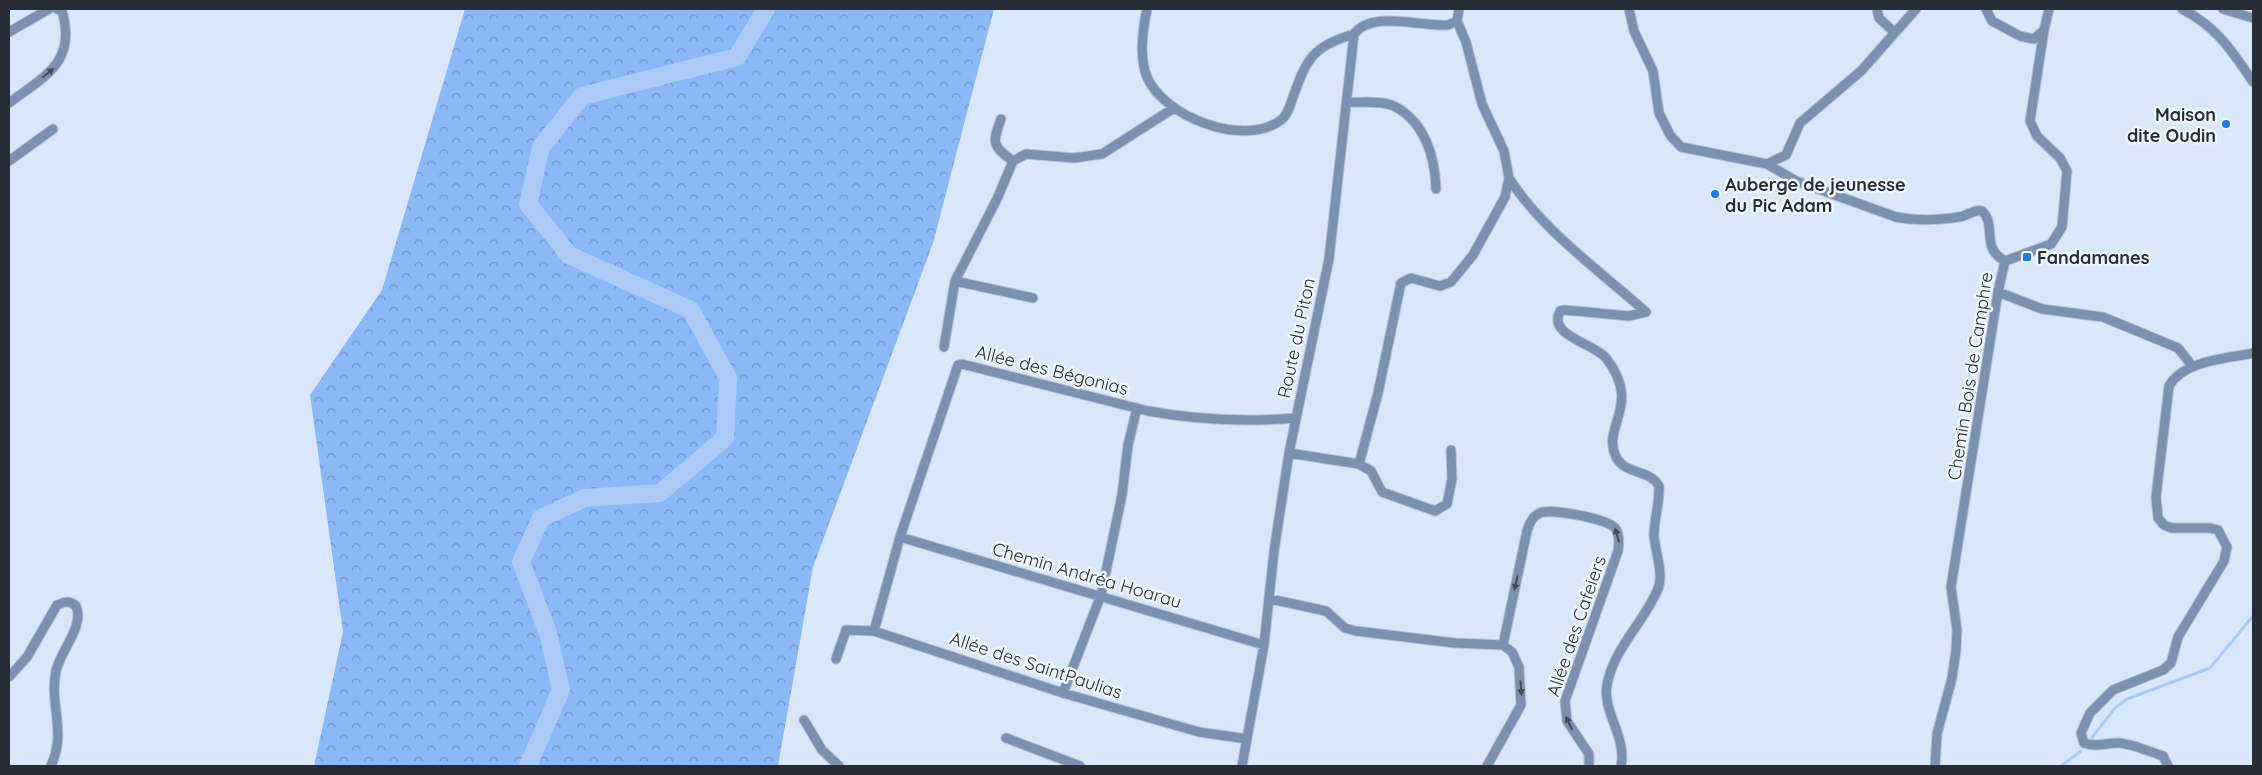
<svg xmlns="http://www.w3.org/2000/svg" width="2262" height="775" viewBox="0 0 2262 775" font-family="Quicksand,sans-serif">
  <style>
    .forest { fill: url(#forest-crowns) }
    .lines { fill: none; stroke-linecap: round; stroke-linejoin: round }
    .stream { stroke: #abcbf6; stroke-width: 3 }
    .river { stroke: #abcbf6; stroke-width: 18 }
    .minor-casing { stroke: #b6c2d3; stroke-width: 11 }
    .minor { stroke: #7b91af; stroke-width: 9 }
    .oneway { fill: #414b5a }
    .poi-dot { fill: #2179e3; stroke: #eef4fc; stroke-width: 2 }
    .labels { text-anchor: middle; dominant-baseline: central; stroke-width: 5; stroke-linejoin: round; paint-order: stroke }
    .poi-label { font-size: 18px; font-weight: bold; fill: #282d35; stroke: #eef4fc; text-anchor: start }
    .street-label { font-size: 18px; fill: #282d35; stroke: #eef4fc }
  </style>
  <defs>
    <pattern id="forest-crowns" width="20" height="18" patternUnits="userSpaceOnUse" patternTransform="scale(1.25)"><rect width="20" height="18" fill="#8bb8f6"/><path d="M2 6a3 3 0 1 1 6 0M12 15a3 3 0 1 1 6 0" fill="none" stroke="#7296c8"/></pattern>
  </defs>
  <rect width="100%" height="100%" fill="#d9e7fb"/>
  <!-- forest -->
  <path class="forest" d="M465 9H994L933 243 813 567 778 766H314L343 632 310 395 382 290Z"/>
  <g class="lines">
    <!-- stream -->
    <path class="stream" d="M2091 739 2114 709 2127 699 2210 668 2253 616
      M2061 766 2081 751"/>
    <!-- river -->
    <path class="river" d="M528 766 561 690 548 633 521 562 541 518 585 498 660 493 725 438 728 378 691 310 569 255 528 204 541 147 582 96 737 57 766 9"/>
    <defs>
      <path id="minor" d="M1147 9C1143 28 1139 58 1147 77 1164 117 1244 148 1281 120 1288 115 1290 105 1293 97 1307 58 1313 46 1354 34
        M1629 9 1634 31 1653 71 1659 113 1670 135 1681 147 1767 164
        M1877 9 1879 18 1894 32
        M1916 9 1861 71 1800 123 1786 155 1767 164 1796 181 1896 217C1916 221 1939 220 1959 217 1968 216 1973 209 1982 211 1997 224 1980 248 2005 261
        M1986 9 1992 21 2020 36 2034 39 2044 30
        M2182 9C2217 27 2232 51 2253 82
        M2223 9 2253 18
        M9 32 49 9
        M1347 102C1361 103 1381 100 1394 106 1425 122 1435 157 1436 189
        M9 103C45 76 77 62 62 11L57 9
        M1001 119C992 143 992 146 1013 161
        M9 161 53 129
        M1509 178C1541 229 1601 272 1646 312L1629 316 1565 310 1560 311C1547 336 1594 343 1606 358 1643 406 1601 425 1616 457 1625 475 1650 469 1659 486 1660 502 1654 519 1654 535 1655 553 1665 575 1657 591 1643 623 1613 650 1607 685 1602 711 1627 737 1621 766
        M2005 261 2051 244 2062 227 2067 171 2060 158 2037 136 2030 121 2044 30 2049 9
        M955 281 1033 298
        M1998 292 2042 309 2103 317 2178 348 2193 367
        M944 347 955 281 997 199 1013 161 1026 154 1074 158 1102 154 1174 108
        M1289 453 1359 464 1371 471 1382 492 1435 511 1447 504 1452 479 1451 450
        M1359 464 1378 393 1401 283 1411 278 1440 286 1451 282 1473 255 1505 197 1509 178 1504 151 1482 104 1466 42 1457 21
        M900 537 1264 645
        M1270 599 1326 611 1345 628 1356 631 1455 643 1503 645 1512 652 1519 667 1521 705 1487 766
        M874 631 900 537 958 365 962 364 1148 411C1197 420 1246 422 1295 418
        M1503 645 1527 531C1529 524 1532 516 1540 513 1551 508 1608 519 1615 528 1620 534 1619 544 1618 551L1565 701 1567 721 1589 754V766
        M836 659 846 630 874 631 1063 693 1199 732 1247 739
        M9 677 27 657 57 605C64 602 69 600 76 606 85 626 60 651 56 671 49 706 67 730 51 766
        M1063 693 1101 595 1122 495 1128 445 1137 408
        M804 720 822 750 839 766
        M1006 738 1080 766
        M1242 766 1264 645 1274 551 1289 453 1329 259 1354 34C1372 10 1421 27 1448 25L1457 21 1459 9
        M1935 766 1937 734 1952 678 1956 650 1957 630 1951 587 1998 292 2005 261
        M2168 766 2163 756C2148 751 2135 745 2120 743 2107 742 2097 748 2084 743L2081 733 2090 713 2113 690 2163 670 2171 663 2178 637 2224 561 2227 547 2218 530 2210 528H2172L2164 525 2158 518 2156 497 2169 386C2184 360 2226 359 2253 353"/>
    </defs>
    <!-- minor casing -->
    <use href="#minor" class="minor-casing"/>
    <!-- minor -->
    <use href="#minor" class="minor"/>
  </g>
  <!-- one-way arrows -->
  <defs><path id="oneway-solid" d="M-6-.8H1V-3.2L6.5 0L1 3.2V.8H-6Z" transform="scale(1.25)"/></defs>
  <g class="oneway">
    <use href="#oneway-solid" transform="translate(48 73) rotate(-39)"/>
    <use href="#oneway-solid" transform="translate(1617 535) rotate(-106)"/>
    <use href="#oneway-solid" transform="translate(1516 583) rotate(102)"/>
    <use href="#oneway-solid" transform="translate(1521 688) rotate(85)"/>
    <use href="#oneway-solid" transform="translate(1569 723) rotate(-115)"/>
  </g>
  <!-- markers -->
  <g class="poi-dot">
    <circle cx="2226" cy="124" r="5"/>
    <circle cx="1715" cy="194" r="5"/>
    <rect x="2022" y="252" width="10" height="10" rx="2.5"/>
  </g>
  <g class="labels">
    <!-- poi labels -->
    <g class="poi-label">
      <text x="2216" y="114" text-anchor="end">Maison<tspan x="2216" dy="21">dite Oudin</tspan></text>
      <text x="1725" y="184">Auberge de jeunesse<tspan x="1725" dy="21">du Pic Adam</tspan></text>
      <text x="2037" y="257">Fandamanes</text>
    </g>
    <!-- street labels -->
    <g class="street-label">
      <text transform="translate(1296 338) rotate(-78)">Route du Piton</text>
      <text transform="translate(1052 370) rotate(14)">Allée des Bégonias</text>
      <text transform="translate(1970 376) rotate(-81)">Chemin Bois de Camphre</text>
      <text transform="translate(1087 575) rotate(16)">Chemin Andréa Hoarau</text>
      <text transform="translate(1576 626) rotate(-71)">Allée des Cafeiers</text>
      <text transform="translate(1036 665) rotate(18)">Allée des SaintPaulias</text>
    </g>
  </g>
  <!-- border -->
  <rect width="2262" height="775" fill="none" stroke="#282d35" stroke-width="20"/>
</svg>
